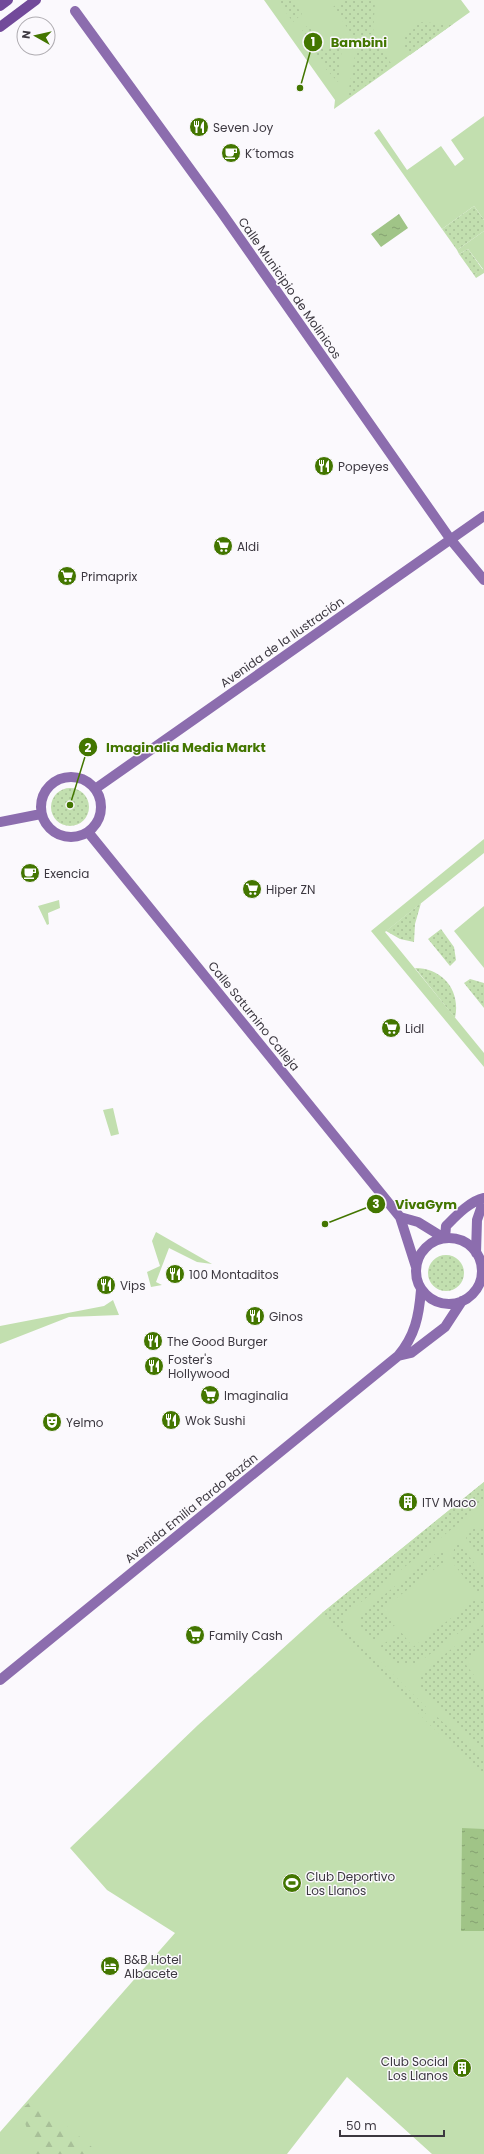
<svg xmlns="http://www.w3.org/2000/svg" width="484" height="2154" viewBox="0 0 484 2154" font-family="Poppins,sans-serif">
  <style>
    .green { fill: #c2dfaf }
    .forest { fill: url(#forest-firs) }
    .garden { fill: url(#garden-dots) }
    .water { fill: url(#water-ripples) }
    .lines { fill: none; stroke-linecap: round; stroke-linejoin: round }
    .secondary { stroke: #8c6dae; stroke-width: 10 }
    .primary { stroke: #724a9a; stroke-width: 10 }
    .labels { text-anchor: middle; dominant-baseline: central; stroke-width: 3; stroke-linejoin: round; paint-order: stroke }
    .poi-label { font-size: 12px; fill: #3c3840; stroke: #fbf9fd; text-anchor: start }
    .street-label { font-size: 12px; fill: #3c3840; stroke: #fbf9fd }
    .leader { fill: none; stroke: #437600; stroke-width: 1.5 }
    .callout-dot { fill: #437600; stroke: #fbf9fd; stroke-width: 1.5 }
    .mark-label { font-size: 12px; text-anchor: middle; font-weight: bold; fill: #fff }
    .callout-label { font-size: 13px; text-anchor: middle; font-weight: bold; fill: #437600; stroke: #fbf9fd; stroke-width: 3; stroke-linejoin: round; paint-order: stroke }
  </style>
  <defs>
    <pattern id="forest-firs" width="22" height="20" patternUnits="userSpaceOnUse"><rect width="22" height="20" fill="#c2dfaf"/><path d="M5 1l3.5 6h-7zM16 11l3.5 6h-7z" fill="#a8c098"/></pattern>
    <pattern id="garden-dots" width="8" height="8" patternUnits="userSpaceOnUse"><rect width="8" height="8" fill="#c2dfaf"/><path d="M2 2h.1M6 6h.1" fill="none" stroke="#a8c098" stroke-width="1.8" stroke-linecap="round"/></pattern>
    <pattern id="water-ripples" width="26" height="14" patternUnits="userSpaceOnUse"><rect width="26" height="14" fill="#a0c487"/><path d="M2 4q2-2 4 0t4 0M15 11q2-2 4 0t4 0" fill="none" stroke="#84a070"/></pattern>
  </defs>
  <rect width="100%" height="100%" fill="#fbf9fd"/>
  <!-- green -->
  <path class="green" d="M264 0H461L470 12 334 109 335 100Z
    M484 116V220L474 206 442 229 374 133 379 129 407 170 441 146 455 166 464 159 451 140Z
    M484 231V273L476 278 474 275 483 269 468 249 459 254 457 250Z
    M484 839V853L385 932 484 1053V1067L371 931Z
    M59 900 60 908 48 913 49 924 47 925 38 906Z
    M484 906V968L454 931Z
    M113 1108 119 1134 111 1136 103 1110Z
    M156 1232 212 1264 197 1262 169 1248 156 1282 162 1285 151 1287 147 1272 160 1266 152 1241Z
    M113 1300 119 1315 69 1317 0 1344V1326L104 1306Z
    M484 1482V2154H432L347 2077 287 2154H0V2132L175 1933 107 1890 70 1848 198 1725 322 1613Z"/>
  <!-- forest -->
  <path class="forest" d="M34 2098 100 2154H35L21 2110Z"/>
  <!-- garden -->
  <path class="garden" d="M277 0H297V7L302 14 293 22Z
    M343 0H373L375 2 373 34 353 36 333 7Z
    M416 22 453 24 410 55 403 45 404 36 415 28Z
    M308 25 324 48H342L338 82 325 68 301 32Z
    M377 44 393 66 347 99 357 45Z
    M474 206 484 220V231L457 250 442 229Z
    M468 249 483 270 474 275 459 254Z
    M51 807a19 19 0 1 1 38 0a19 19 0 1 1-38 0Z
    M421 903 415 924 414 942 400 939 386 931Z
    M441 929 454 947 456 960 450 966 428 939Z
    M415 968C443 968 461 991 455 1018Z
    M470 979 484 983V1008L464 983Z
    M428 1273a18 18 0 1 1 36 0a18 18 0 1 1-36 0Z
    M484 1482V1503L345 1615 344 1625 346 1628 429 1710 424 1715 430 1720 435 1715 484 1760V1774L431 1726 322 1613Z
    M473 1528H484V1561L466 1538Z
    M455 1543H459L484 1576V1593L475 1591 452 1562Z
    M445 1546 444 1562 382 1609 395 1625 373 1641 359 1626 362 1621 359 1615Z
    M475 1600 484 1602V1614L414 1666 403 1663 397 1665 379 1647 401 1632 413 1647Z
    M484 1624V1645L463 1661 484 1688V1750L419 1687 420 1681 419 1674Z"/>
  <!-- water -->
  <path class="water" d="M399 214 408 228 381 247 371 234Z
    M462 1828 484 1829V1931H461Z"/>
  <g class="lines">
    <!-- secondary -->
    <path class="secondary" d="M75 11 222 213 451 540 484 580
      M41 807a30 30 0 1 1 60 0a30 30 0 1 1-60 0Z
      M95 789 484 516
      M0 822 41 814
      M88 832 400 1217 416 1267
      M400 1217 418 1222 444 1238
      M445 1238 446 1226C456 1216 470 1201 484 1198
      M416 1271a33 33 0 1 1 66 0a33 33 0 1 1-66 0Z
      M476 1253 477 1220 484 1200
      M398 1356 411 1353 445 1327 462 1301
      M0 1680 398 1356C415 1336 419 1316 421 1290"/>
    <!-- primary -->
    <path class="primary" d="M0 6 8 0
      M0 27 36 0"/>
  </g>
  <!-- icons -->
  <defs>
    <symbol id="restaurant-disc" viewBox="-11 -11 22 22"><circle r="9.5" fill="#437600" stroke="#fbf9fd"/><path d="M-5-6h1v4h1v-4h1v4h1v-4h1v5L-1.5 .5V6h-2V.5L-5-1ZM5-6V6H3V1.5H1.5Q1.5-4 5-6Z" fill="#fff"/></symbol>
    <symbol id="cafe-disc" viewBox="-11 -11 22 22"><circle r="9.5" fill="#437600" stroke="#fbf9fd"/><path d="M-5.5-4.5H6V0H3Q3 3.5 0 3.5H-2.5Q-5.5 3.5-5.5 0ZM3-3.2v2h1.7v-2ZM-6 4.5H4V6H-6Z" fill="#fff"/></symbol>
    <symbol id="supermarket-disc" viewBox="-11 -11 22 22"><circle r="9.5" fill="#437600" stroke="#fbf9fd"/><path d="M-6-5.5h2.5l.6 2H6L4.5 2H-2.5L-4.4-4H-6ZM-1.5 3.2a1.3 1.3 0 1 0 .1 0ZM3 3.2a1.3 1.3 0 1 0 .1 0Z" fill="#fff"/></symbol>
    <symbol id="theatre-disc" viewBox="-11 -11 22 22"><circle r="9.5" fill="#437600" stroke="#fbf9fd"/><path d="M-5-5.5Q0-4 5-5.5V0Q5 5 0 6Q-5 5-5 0ZM-3.3-2.5H-1v1.5H-3.3ZM1-2.5H3.3v1.5H1ZM-2.8 1Q0 5.5 2.8 1Z" fill="#fff"/></symbol>
    <symbol id="building-disc" viewBox="-11 -11 22 22"><circle r="9.5" fill="#437600" stroke="#fbf9fd"/><path d="M-4-6H4V6H1V3H-1V6H-4ZM-2.5-4.3h1.7v1.8h-1.7ZM.8-4.3h1.7v1.8H.8ZM-2.5-1h1.7V.8h-1.7ZM.8-1h1.7V.8H.8Z" fill="#fff"/></symbol>
    <symbol id="stadium-disc" viewBox="-11 -11 22 22"><circle r="9.5" fill="#437600" stroke="#fbf9fd"/><path d="M0-5a6.5 5 0 1 0 0 10a6.5 5 0 1 0 0-10ZM-3.5-1.8h7v3.6h-7Z" fill="#fff"/></symbol>
    <symbol id="hotel-disc" viewBox="-11 -11 22 22"><circle r="9.5" fill="#437600" stroke="#fbf9fd"/><path d="M-6-4.5h1.5V1H6V5H4.5V3h-9V5H-6ZM-4 0a1.8 1.8 0 1 1 3.6 0ZM.5 0V-2.5h3Q6-2.5 6 0Z" fill="#fff"/></symbol>
  </defs>
  <g fill-rule="evenodd">
    <use href="#restaurant-disc" x="188" y="116" width="22" height="22"/>
    <use href="#cafe-disc" x="220" y="142" width="22" height="22"/>
    <use href="#restaurant-disc" x="313" y="455" width="22" height="22"/>
    <use href="#supermarket-disc" x="212" y="535" width="22" height="22"/>
    <use href="#supermarket-disc" x="56" y="565" width="22" height="22"/>
    <use href="#cafe-disc" x="19" y="862" width="22" height="22"/>
    <use href="#supermarket-disc" x="241" y="878" width="22" height="22"/>
    <use href="#supermarket-disc" x="380" y="1017" width="22" height="22"/>
    <use href="#restaurant-disc" x="164" y="1263" width="22" height="22"/>
    <use href="#restaurant-disc" x="95" y="1274" width="22" height="22"/>
    <use href="#restaurant-disc" x="244" y="1305" width="22" height="22"/>
    <use href="#restaurant-disc" x="142" y="1330" width="22" height="22"/>
    <use href="#restaurant-disc" x="143" y="1355" width="22" height="22"/>
    <use href="#supermarket-disc" x="199" y="1384" width="22" height="22"/>
    <use href="#restaurant-disc" x="160" y="1409" width="22" height="22"/>
    <use href="#theatre-disc" x="41" y="1411" width="22" height="22"/>
    <use href="#building-disc" x="397" y="1491" width="22" height="22"/>
    <use href="#supermarket-disc" x="184" y="1624" width="22" height="22"/>
    <use href="#stadium-disc" x="281" y="1872" width="22" height="22"/>
    <use href="#hotel-disc" x="99" y="1955" width="22" height="22"/>
    <use href="#building-disc" x="451" y="2057" width="22" height="22"/>
  </g>
  <g class="labels">
    <!-- poi labels -->
    <g class="poi-label">
      <text x="213" y="127">Seven Joy</text>
      <text x="245" y="153">K´tomas</text>
      <text x="338" y="466">Popeyes</text>
      <text x="237" y="546">Aldi</text>
      <text x="81" y="576">Primaprix</text>
      <text x="44" y="873">Exencia</text>
      <text x="266" y="889">Hiper ZN</text>
      <text x="405" y="1028">Lidl</text>
      <text x="189" y="1274">100 Montaditos</text>
      <text x="120" y="1285">Vips</text>
      <text x="269" y="1316">Ginos</text>
      <text x="167" y="1341">The Good Burger</text>
      <text x="168" y="1359">Foster's<tspan x="168" dy="14">Hollywood</tspan></text>
      <text x="224" y="1395">Imaginalia</text>
      <text x="185" y="1420">Wok Sushi</text>
      <text x="66" y="1422">Yelmo</text>
      <text x="422" y="1502">ITV Maco</text>
      <text x="209" y="1635">Family Cash</text>
      <text x="306" y="1876">Club Deportivo<tspan x="306" dy="14">Los Llanos</tspan></text>
      <text x="124" y="1959">B&amp;B Hotel<tspan x="124" dy="14">Albacete</tspan></text>
      <text x="448" y="2061" text-anchor="end">Club Social<tspan x="448" dy="14">Los Llanos</tspan></text>
    </g>
    <!-- street labels -->
    <g class="street-label">
      <text transform="translate(290 288) rotate(55)">Calle Municipio de Molinicos</text>
      <text transform="translate(282 642) rotate(-35)">Avenida de la Ilustración</text>
      <text transform="translate(254 1016) rotate(51)">Calle Saturnino Calleja</text>
      <text transform="translate(191 1508) rotate(-39)">Avenida Emilia Pardo Bazán</text>
    </g>
  </g>
  <!-- callouts -->
  <path class="leader" d="M300 88L313 42M70 805L88 747M325 1224L376 1204"/>
  <g class="callout-dot">
    <circle cx="300" cy="88" r="4"/>
    <circle cx="70" cy="805" r="4"/>
    <circle cx="325" cy="1224" r="4"/>
    <circle cx="313" cy="42" r="10"/>
    <circle cx="88" cy="747" r="10"/>
    <circle cx="376" cy="1204" r="10"/>
  </g>
  <g class="mark-label">
    <text x="313" y="46">1</text>
    <text x="88" y="752">2</text>
    <text x="376" y="1208">3</text>
  </g>
  <g class="callout-label">
    <text x="359" y="47">Bambini</text>
    <text x="186" y="752">Imaginalia Media Markt</text>
    <text x="426" y="1209">VivaGym</text>
  </g>
  <!-- north arrow -->
  <g transform="translate(36 36) rotate(278)"><circle r="19" fill="#fbf9fd" stroke="#afacb1"/>
  <path d="M0-3L7 15L0 10L-7 15Z" fill="#437600"/>
  <text y="-6" font-size="11" font-weight="bold" text-anchor="middle" fill="#3c3840">N</text>
  </g>
  <!-- scale -->
  <path d="M340 2130v6h104v-6" fill="none" stroke="#3c3840" stroke-width="2"/>
  <text x="346" y="2130" font-size="12" fill="#3c3840" stroke="#fbf9fd" stroke-width="3" paint-order="stroke">50 m</text>
</svg>
